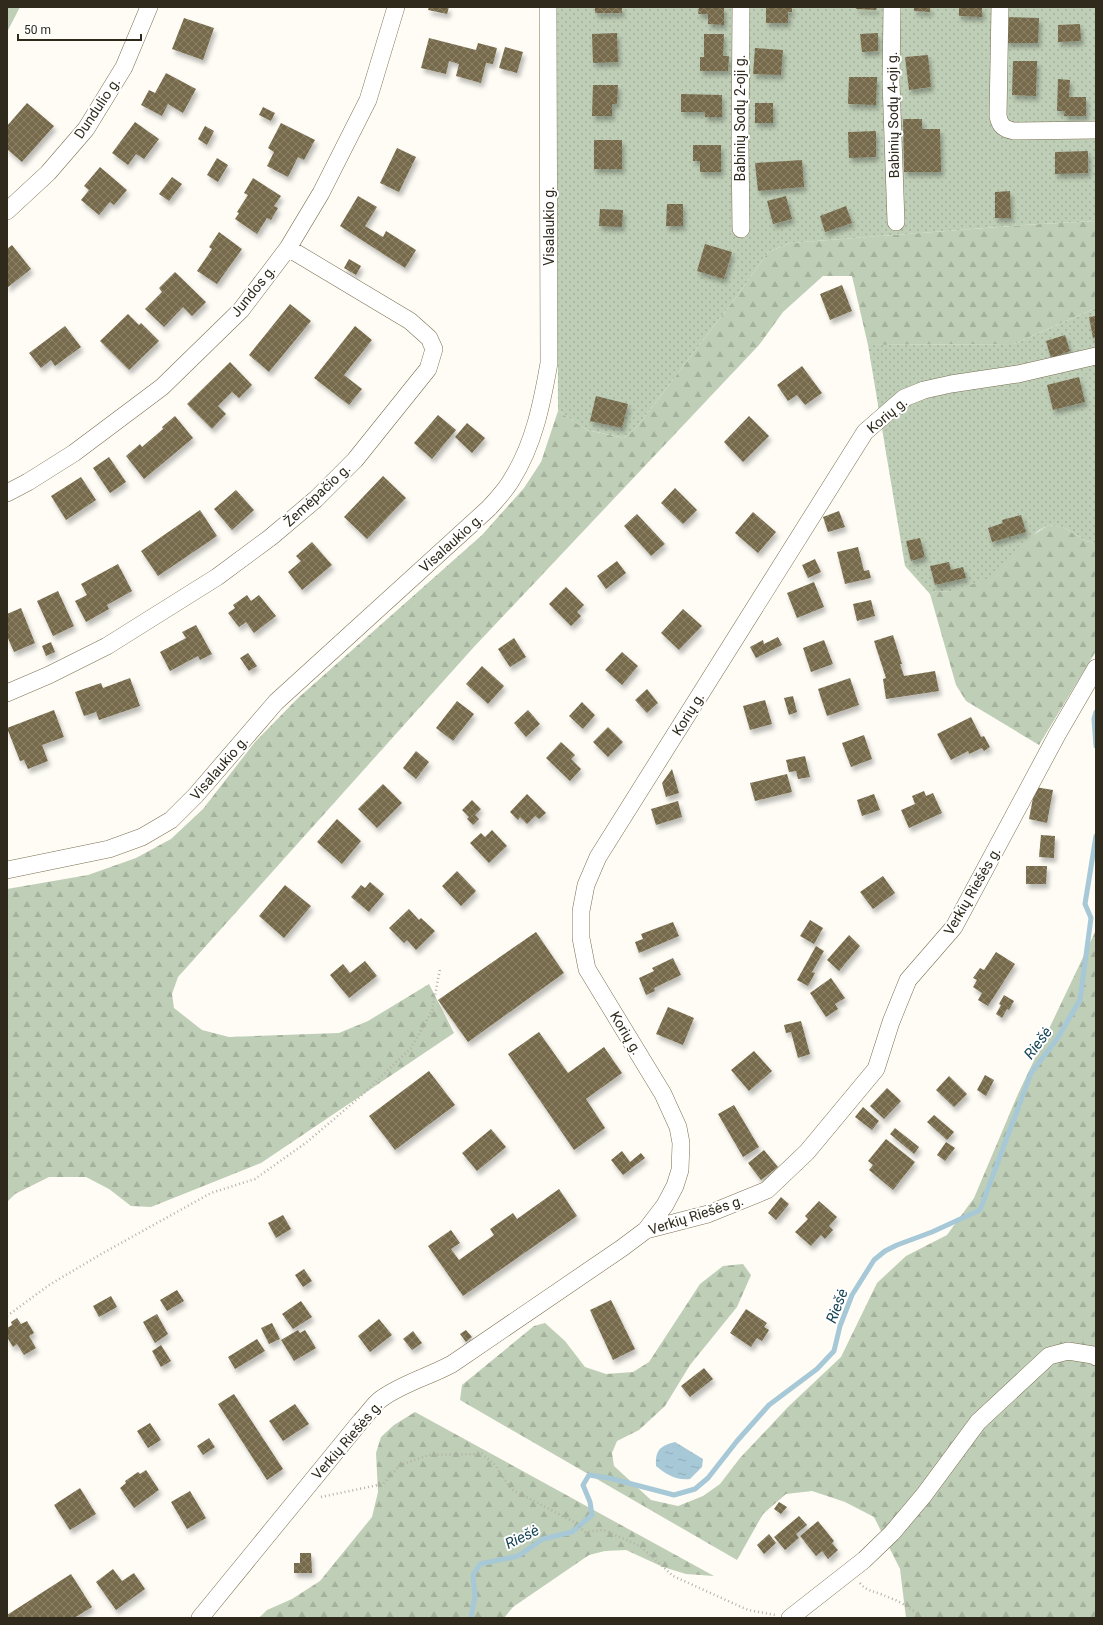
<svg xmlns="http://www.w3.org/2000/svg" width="1103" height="1625" viewBox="0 0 1103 1625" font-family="Roboto,sans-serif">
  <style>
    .grass { fill: #bfceb6 }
    .forest { fill: url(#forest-firs) }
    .garden { fill: url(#garden-dots) }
    .water { fill: url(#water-ripples) }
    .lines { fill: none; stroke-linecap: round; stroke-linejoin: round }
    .stream { stroke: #a6c8d7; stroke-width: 5 }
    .building { fill: url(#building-cross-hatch); filter: url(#shadow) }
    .minor-casing { stroke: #7b7050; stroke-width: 18 }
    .path { stroke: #b3b0a6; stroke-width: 2.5; stroke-dasharray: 1 3; stroke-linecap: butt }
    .minor { stroke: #fff; stroke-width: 17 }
    .labels { text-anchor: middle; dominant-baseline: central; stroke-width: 4; stroke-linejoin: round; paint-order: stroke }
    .street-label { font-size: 14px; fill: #2f2a1c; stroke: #fff }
    .water-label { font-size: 15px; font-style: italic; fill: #164556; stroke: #fff }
  </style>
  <defs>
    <pattern id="forest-firs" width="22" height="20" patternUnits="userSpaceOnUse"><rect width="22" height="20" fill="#bfceb6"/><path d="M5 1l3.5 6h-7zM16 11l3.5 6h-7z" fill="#a4b19c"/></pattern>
    <pattern id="garden-dots" width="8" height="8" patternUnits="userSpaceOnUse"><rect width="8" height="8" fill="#bfceb6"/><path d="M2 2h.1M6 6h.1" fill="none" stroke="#a4b19c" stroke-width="1.8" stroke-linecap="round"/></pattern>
    <pattern id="water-ripples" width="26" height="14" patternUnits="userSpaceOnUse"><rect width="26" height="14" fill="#a6c8d7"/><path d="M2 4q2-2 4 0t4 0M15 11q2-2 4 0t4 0" fill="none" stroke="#8facb8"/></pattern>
    <pattern id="building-cross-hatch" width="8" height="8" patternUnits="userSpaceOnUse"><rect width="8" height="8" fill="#766a4b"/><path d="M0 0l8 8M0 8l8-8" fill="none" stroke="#8c846d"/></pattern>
    <filter id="shadow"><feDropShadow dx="2.5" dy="4.5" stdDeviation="2" flood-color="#0004"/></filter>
  </defs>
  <rect width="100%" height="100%" fill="#fefcf5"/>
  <!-- grass -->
  <path class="grass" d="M7 7H20L7 32Z"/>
  <!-- forest -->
  <path class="forest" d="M1096 221V308L1014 344 868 345 852 276H823L783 312 759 345 473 648 178 977 172 994 174 1008 202 1030 229 1037 339 1033 368 1021 429 984 454 1033 261 1163 151 1207 131 1206 109 1189 86 1177H49L15 1194 7 1202V889L88 875 136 858 171 839 203 809 255 742 297 699 482 535 524 488 541 462 558 411 587 430 624 438 636 428 737 296 768 252 790 243 1023 225Z
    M1048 525 1063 527 1086 541 1096 543V651L1039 745 966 701 956 685 930 594 936 591 951 592Z
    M1096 930V1618H906L900 1569 874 1517 845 1502 812 1491 786 1494 763 1514 737 1560 460 1400 462 1385 534 1326 545 1323 565 1341 585 1367 606 1374 633 1372 649 1362 700 1284 723 1266 743 1264 751 1275 737 1307 690 1365 665 1406 639 1430 617 1441 612 1453 614 1466 651 1500 678 1506 703 1496 720 1484 740 1458 788 1407 841 1357 877 1283 906 1256 947 1235 974 1198 1018 1094Z
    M415 1412 714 1576 686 1574 663 1567 626 1550 605 1551 589 1555 513 1607 504 1618H259L267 1610 292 1599 320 1581 372 1517 378 1492 376 1453 381 1437 394 1425Z"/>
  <!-- garden -->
  <path class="garden" d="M557 7H1096V221L1023 225 790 243 768 252 737 296 636 428 624 438 587 430 558 411Z
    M1096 308V543L1086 541 1063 527 1048 525 1038 531 987 579 951 592 936 591 930 594 905 566 868 345 1014 344Z"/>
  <!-- water -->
  <path class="water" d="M675 1442 703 1459 702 1467 690 1479C677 1481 665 1474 656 1466 655 1450 660 1446 675 1442Z"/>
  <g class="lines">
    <!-- stream -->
    <path class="stream" d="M1096 712 1094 719 1096 746
      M471 1618 475 1596 473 1575 480 1564 518 1556 543 1539 572 1532 592 1515 590 1502 583 1485 589 1475 609 1478 674 1495 695 1489 708 1478 737 1441 769 1405 817 1369 834 1351 840 1326 852 1295 874 1260 885 1251 897 1245 932 1232 980 1210 1031 1073 1057 1039 1080 1000 1091 918 1085 904 1096 836"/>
  </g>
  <!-- building -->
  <path class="building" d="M429 7H449L447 14 428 10Z
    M595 7H622V13H595Z
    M699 7H724V25L708 24V14H698Z
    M766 7H792V12H788V23H766Z
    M856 7H877L876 10 856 9Z
    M914 7H930V12L914 11Z
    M959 7H982V17L959 16Z
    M1006 17 1039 18 1038 43H1006Z
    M184 18 214 28 203 60 172 49Z
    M1080 24 1081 41 1058 42V25Z
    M617 33 618 62 593 63 592 34Z
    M878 33V51L862 52 860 34Z
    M704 34H724L723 56H729L728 71H700V57H704Z
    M429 38 476 50 478 43 497 48 493 64 486 63 481 83 456 76 459 64 449 61 446 74 421 68Z
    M505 47 523 52 517 73 499 68Z
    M755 48 783 50 781 75 753 74Z
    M928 55 931 87 909 90 905 57Z
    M1013 61H1037L1036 96 1012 95Z
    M166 73 196 89 183 113 168 104 162 116 141 105 149 90 155 93Z
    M849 77H877L876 105 848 104Z
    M1058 79 1070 80 1069 97H1086V116H1064L1065 111H1057Z
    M593 85H618L617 104H612V116H592Z
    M681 94 722 95V117H705V112H681Z
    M27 103 54 126 22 162 7 149V126Z
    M755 103H773V123H755Z
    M263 107 275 113 271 121 259 115Z
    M903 119H922V129H940L941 172H904Z
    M135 122 159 139 144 159 136 154 128 165 112 153Z
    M281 123 315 140 304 160 298 157 288 177 267 166 274 152 268 148Z
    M205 126 214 131 207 145 198 139Z
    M876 131V157L849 158 848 132Z
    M594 140H622V169H594Z
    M693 145H721V172H700V161H693Z
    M397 148 416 157 399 192 380 183Z
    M1088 151V173L1055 174V152Z
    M217 158 228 165 218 182 207 175Z
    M802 160 804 187 758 191 755 163Z
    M100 167 127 190 114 205 110 202 99 215 81 200 89 190 84 186Z
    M172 177 182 184 169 201 159 194Z
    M253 178 281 196 274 206 278 208 271 220 267 218 257 234 235 219 239 213 237 212 248 195 244 193Z
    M1010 191 1011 218H995V192Z
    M358 196 377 207 365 226 383 237 386 231 416 250 405 268 340 226Z
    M786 196 792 219 773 224 767 201Z
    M667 204H683V226H666Z
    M846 206 852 223 825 232 820 216Z
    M600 209 623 210 622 227 599 226Z
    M219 232 242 249 217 284 197 271 212 249 209 247Z
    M705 244 732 252 724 279 697 271Z
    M12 245 31 269 7 288V249Z
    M349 259 361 266 356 275 344 268Z
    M175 272 206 302 192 316 183 307 164 327 145 309 162 292 159 288Z
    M842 285 852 311 830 320 820 294Z
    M290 304 311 321 269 372 249 355Z
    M128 314 139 325 141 323 159 341 129 370 100 341Z
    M1096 316V337L1093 338 1089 317Z
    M65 326 81 347 55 366 51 360 41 368 29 353Z
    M355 326 372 340 344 375 362 389 349 405 314 378Z
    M1065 335 1070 351 1051 358 1046 341Z
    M230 362 252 385 239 398 232 392 218 406 226 414 212 429 187 404Z
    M802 366 822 393 805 405 797 395 788 401 777 385Z
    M1079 377 1085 402 1053 410 1047 385Z
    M596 396 628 404 622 428 590 421Z
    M438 415 456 430 432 459 414 443Z
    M175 416 193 438 144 479 126 456 140 444 142 447 163 429 162 427Z
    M749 416 769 436 743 462 724 442Z
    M467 423 485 438 472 453 455 437Z
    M109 457 126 482 110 493 93 468Z
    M383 476 406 498 367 539 344 517Z
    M81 477 96 500 66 520 51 496Z
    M675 488 697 510 683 524 661 503Z
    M236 490 254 510 232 530 214 509Z
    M200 510 217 536 158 576 141 551Z
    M839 511 845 527 828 532 823 517Z
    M753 512 776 532 758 553 735 533Z
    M637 514 665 544 651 556 624 526Z
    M1021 515 1026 532 992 542 988 528 1003 523 1002 520Z
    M920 538 925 557 911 561 906 541Z
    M312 542 332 565 302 590 288 572 301 561 296 556Z
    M858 547 864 571 869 570 871 578 845 584 837 552Z
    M815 559 821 572 808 578 802 565Z
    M617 561 626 573 606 589 597 576Z
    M949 562 951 570 963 567 966 578 935 585 930 566Z
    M118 564 132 591 107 605 109 609 86 622 75 601 87 595 81 584Z
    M814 582 824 607 797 618 787 593Z
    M566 587 584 605 577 612 581 616 571 626 549 604Z
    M58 591 74 626 53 636 37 601Z
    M247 595 251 601 259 595 276 616 254 633 246 622 239 627 228 613 235 608 233 605Z
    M871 600 875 616 857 621 853 604Z
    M21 608 35 643 14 652 7 636V614Z
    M683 609 702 626 679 650 661 633Z
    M196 625 212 654 200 660 198 656 170 671 160 652 186 638 182 632Z
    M893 635 902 664H900L904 676 935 671 939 691 886 699 883 679 886 678 874 641Z
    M778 637 782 645 756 658 750 647 763 640 764 644Z
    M514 638 526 657 510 667 498 649Z
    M824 640 833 664 811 672 803 648Z
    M51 642 55 652 46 656 42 646Z
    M622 652 638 666 622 685 605 670Z
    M248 653 257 666 249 671 240 658Z
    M482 666 504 686 488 704 466 684Z
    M130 678 140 706 99 720 96 712 84 716 75 692 101 683 103 688Z
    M850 678 859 705 827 716 818 689Z
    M647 689 658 703 647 713 635 700Z
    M793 696 797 712 789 715 784 698Z
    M765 700 772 724 750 730 743 706Z
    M457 701 474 714 453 741 436 728Z
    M582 702 595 715 583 729 569 716Z
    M54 710 64 737 42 745 48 761 28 769 24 760 20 761 7 728Z
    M528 710 540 724 526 737 514 723Z
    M971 717 981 737 984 736 990 747 984 751 982 748 969 754 968 751 951 760 937 734Z
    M608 727 623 742 608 757 593 742Z
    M864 735 872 759 851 767 842 743Z
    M561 742 575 755 571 759 581 769 570 781 546 758Z
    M416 751 429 762 416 779 403 768Z
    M805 756 810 777 798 779 796 771 789 772 786 760Z
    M672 769 679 793 666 797 662 783Z
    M787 774 792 792 755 801 750 783Z
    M383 784 402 803 377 828 358 809Z
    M1035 787 1053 790 1047 823 1029 819Z
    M924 791 926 796 933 793 942 813 909 828 901 810 915 804 912 796Z
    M527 794 546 813 539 819 535 816 527 824 520 817 518 820 510 812Z
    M874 794 880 810 862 816 857 800Z
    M472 800 481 809 475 815 479 819 473 825 467 819 469 817 462 810Z
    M678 801 682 817 656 825 651 809Z
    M337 819 361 841 342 864 317 842Z
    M492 830 507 846 489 863 470 843 481 833 485 837Z
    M1041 835 1055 836 1054 858 1039 857Z
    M1026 866H1047L1046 884H1026Z
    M457 871 476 891 461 906 442 886Z
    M883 876 895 893 873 909 860 892Z
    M370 882 384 894 369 912 351 897 361 885 365 888Z
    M285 885 311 906 284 938 259 916Z
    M409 909 419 920 421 918 435 931 416 950 407 940 404 943 389 928Z
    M810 920 823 928 814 944 800 936Z
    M673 922 679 936 639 953 635 942 643 939 641 934Z
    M536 932 564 973 468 1042 438 1000Z
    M849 935 860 946 839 971 827 960Z
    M816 946 824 951 812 972 815 973 808 986 797 980Z
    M996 952 1015 964 988 1006 978 1000 982 993 973 987 977 980 973 978 980 968 984 970Z
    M673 958 681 975 654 988 655 991 646 995 639 978 654 971 652 968Z
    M365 961 377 976 349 998 330 975 343 964 350 973Z
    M831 978 845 998 835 1004 838 1009 826 1017 810 993Z
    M1004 995 1014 1001 1009 1010 1007 1009 1002 1018 996 1014 1001 1005 999 1004Z
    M668 1007 694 1018 683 1045 656 1034Z
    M801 1021 810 1054 798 1058 791 1032 786 1033 784 1025Z
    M539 1032 568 1073 604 1047 622 1073 586 1099 605 1128 574 1150 508 1054Z
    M754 1051 772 1071 749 1091 731 1070Z
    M429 1071 455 1105 395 1150 369 1116Z
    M985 1075 994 1080 986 1096 977 1090Z
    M949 1076 967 1094 954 1107 936 1090Z
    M887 1088 901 1101 884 1119 870 1106Z
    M734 1105 759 1147 743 1157 718 1114Z
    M863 1107 879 1121 872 1130 855 1117Z
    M934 1115 954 1132 947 1140 927 1122Z
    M895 1128 919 1147 914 1154 890 1134Z
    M491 1129 506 1147 477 1171 462 1153Z
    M886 1139 915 1162 893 1190 869 1170 873 1165 868 1161Z
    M946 1142 955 1148 945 1161 937 1155Z
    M764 1150 778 1167 761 1180 748 1163Z
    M622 1151 630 1162 641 1153 645 1158 623 1175 611 1160Z
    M559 1189 577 1216 463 1296 428 1246 451 1230 460 1243 451 1249 459 1260 494 1235 490 1229 513 1213 517 1219Z
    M781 1197 789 1204 776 1220 768 1213Z
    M819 1201 837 1217 829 1226 833 1230 825 1239 821 1235 811 1246 795 1232 808 1219 805 1216Z
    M283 1215 291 1229 276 1238 268 1223Z
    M304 1269 312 1281 303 1287 295 1275Z
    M177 1290 184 1301 167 1311 160 1300Z
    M111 1296 117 1307 99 1317 93 1306Z
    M611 1300 635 1349 613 1360 590 1310Z
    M301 1301 312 1317 293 1329 282 1314Z
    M746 1309 767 1323 764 1327 769 1330 762 1341 757 1338 751 1347 730 1333Z
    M157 1314 168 1334 155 1343 143 1322Z
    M17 1318 21 1324 27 1321 34 1333 29 1336 36 1348 24 1355 17 1344 13 1347 7 1337V1328L12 1325 11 1322Z
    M379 1319 392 1335 370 1352 358 1336Z
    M272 1323 280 1339 269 1344 261 1328Z
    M298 1330 300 1333 305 1330 316 1348 294 1361 281 1340Z
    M466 1330 472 1337 466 1342 460 1334Z
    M413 1331 422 1343 412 1350 403 1339Z
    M257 1339 265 1351 235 1369 228 1357Z
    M161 1345 171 1361 161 1367 152 1351Z
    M704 1368 713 1379 690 1397 681 1386Z
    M234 1394 283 1469 267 1480 218 1404Z
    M295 1404 309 1424 283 1441 269 1421Z
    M150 1423 161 1440 148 1448 137 1431Z
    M209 1438 215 1447 203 1455 197 1446Z
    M146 1470 159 1490 134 1508 120 1488 126 1483 125 1481 138 1472 140 1474Z
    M80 1488 96 1514 70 1530 54 1505Z
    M190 1491 206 1518 187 1529 171 1502Z
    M779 1502 787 1507 781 1514 774 1509Z
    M799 1516 807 1525 796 1534 799 1538 785 1550 774 1537Z
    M818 1521 834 1541 832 1543 838 1550 828 1559 822 1551 816 1556 800 1536Z
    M769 1534 776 1543 764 1554 757 1545Z
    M300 1553H311L312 1573H294V1563H300Z
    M113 1569 122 1581 134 1573 145 1589 116 1610 96 1582Z
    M71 1574 92 1607 74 1618H7V1615Z"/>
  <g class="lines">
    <defs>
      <path id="minor" d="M892 7 891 82 896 222
        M1000 7 998 116C1000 126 1004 129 1014 131L1096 130
        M7 211 48 173 86 129 124 67 149 7
        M741 229 740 147 741 7
        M7 493 28 482 74 453 162 387 241 310 288 248 321 193 368 100 396 7
        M7 693 49 675 107 646 217 577 271 537 316 499 355 460 428 369 434 349 429 338 410 321 288 248
        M7 870 109 849 142 837 171 820 196 795 276 702 489 508C497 499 506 490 512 479 534 444 542 403 549 363L548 7
        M646 1230 665 1205 675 1186 680 1170 681 1143 678 1127 663 1094 587 969 581 938V911L586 885 598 857 865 432 904 398 924 390 951 384 1018 374 1096 356
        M200 1618 360 1422C367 1415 373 1405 381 1399 403 1383 428 1377 452 1364L622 1248 646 1230 708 1214 767 1190 807 1152 876 1069 891 1022 908 980 954 927 1057 735 1096 668
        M790 1618 864 1560 892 1533 924 1495 978 1422 1049 1356 1068 1351 1093 1355 1096 1357"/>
    </defs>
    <!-- minor casing -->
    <use href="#minor" class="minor-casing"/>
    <!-- path -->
    <path class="path" d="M7 1316 49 1285 103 1253 211 1193 255 1179 307 1142 361 1096 411 1048 432 1011 440 969
      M321 1497 383 1484 400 1465 429 1455 482 1454 495 1465 511 1489 574 1522 585 1532 604 1530 640 1546 673 1576 748 1610 775 1615
      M860 1583C866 1591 874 1591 883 1595 896 1600 912 1607 921 1618"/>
    <!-- minor -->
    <use href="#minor" class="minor"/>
  </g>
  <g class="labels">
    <!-- street labels -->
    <g class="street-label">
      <text transform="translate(97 108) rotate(-56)">Dundulio g.</text>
      <text transform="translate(893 115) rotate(-91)">Babinių Sodų 4-oji g.</text>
      <text transform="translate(740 118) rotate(-90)">Babinių Sodų 2-oji g.</text>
      <text transform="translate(549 226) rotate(-90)">Visalaukio g.</text>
      <text transform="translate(253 291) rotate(-51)">Jundos g.</text>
      <text transform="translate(887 415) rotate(-40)">Korių g.</text>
      <text transform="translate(317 495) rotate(-43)">Žemėpačio g.</text>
      <text transform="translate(451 543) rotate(-42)">Visalaukio g.</text>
      <text transform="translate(688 714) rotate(-58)">Korių g.</text>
      <text transform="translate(219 768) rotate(-49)">Visalaukio g.</text>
      <text transform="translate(972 891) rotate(-60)">Verkių Riešės g.</text>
      <text transform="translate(626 1033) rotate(59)">Korių g.</text>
      <text transform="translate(696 1215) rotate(-18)">Verkių Riešės g.</text>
      <text transform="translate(347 1440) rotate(-49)">Verkių Riešės g.</text>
    </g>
    <!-- water labels -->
    <g class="water-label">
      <text transform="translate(1038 1043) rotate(-53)">Riešė</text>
      <text transform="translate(837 1306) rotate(-69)">Riešė</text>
      <text transform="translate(522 1537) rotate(-26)">Riešė</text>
    </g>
  </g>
  <!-- border -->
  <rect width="1103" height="1625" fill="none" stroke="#2f2a1c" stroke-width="16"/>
  <!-- scale -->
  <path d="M18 34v6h123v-6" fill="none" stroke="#2f2a1c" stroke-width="2"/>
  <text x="24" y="34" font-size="12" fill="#2f2a1c" stroke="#ffffff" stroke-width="3" paint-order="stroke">50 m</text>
</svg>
